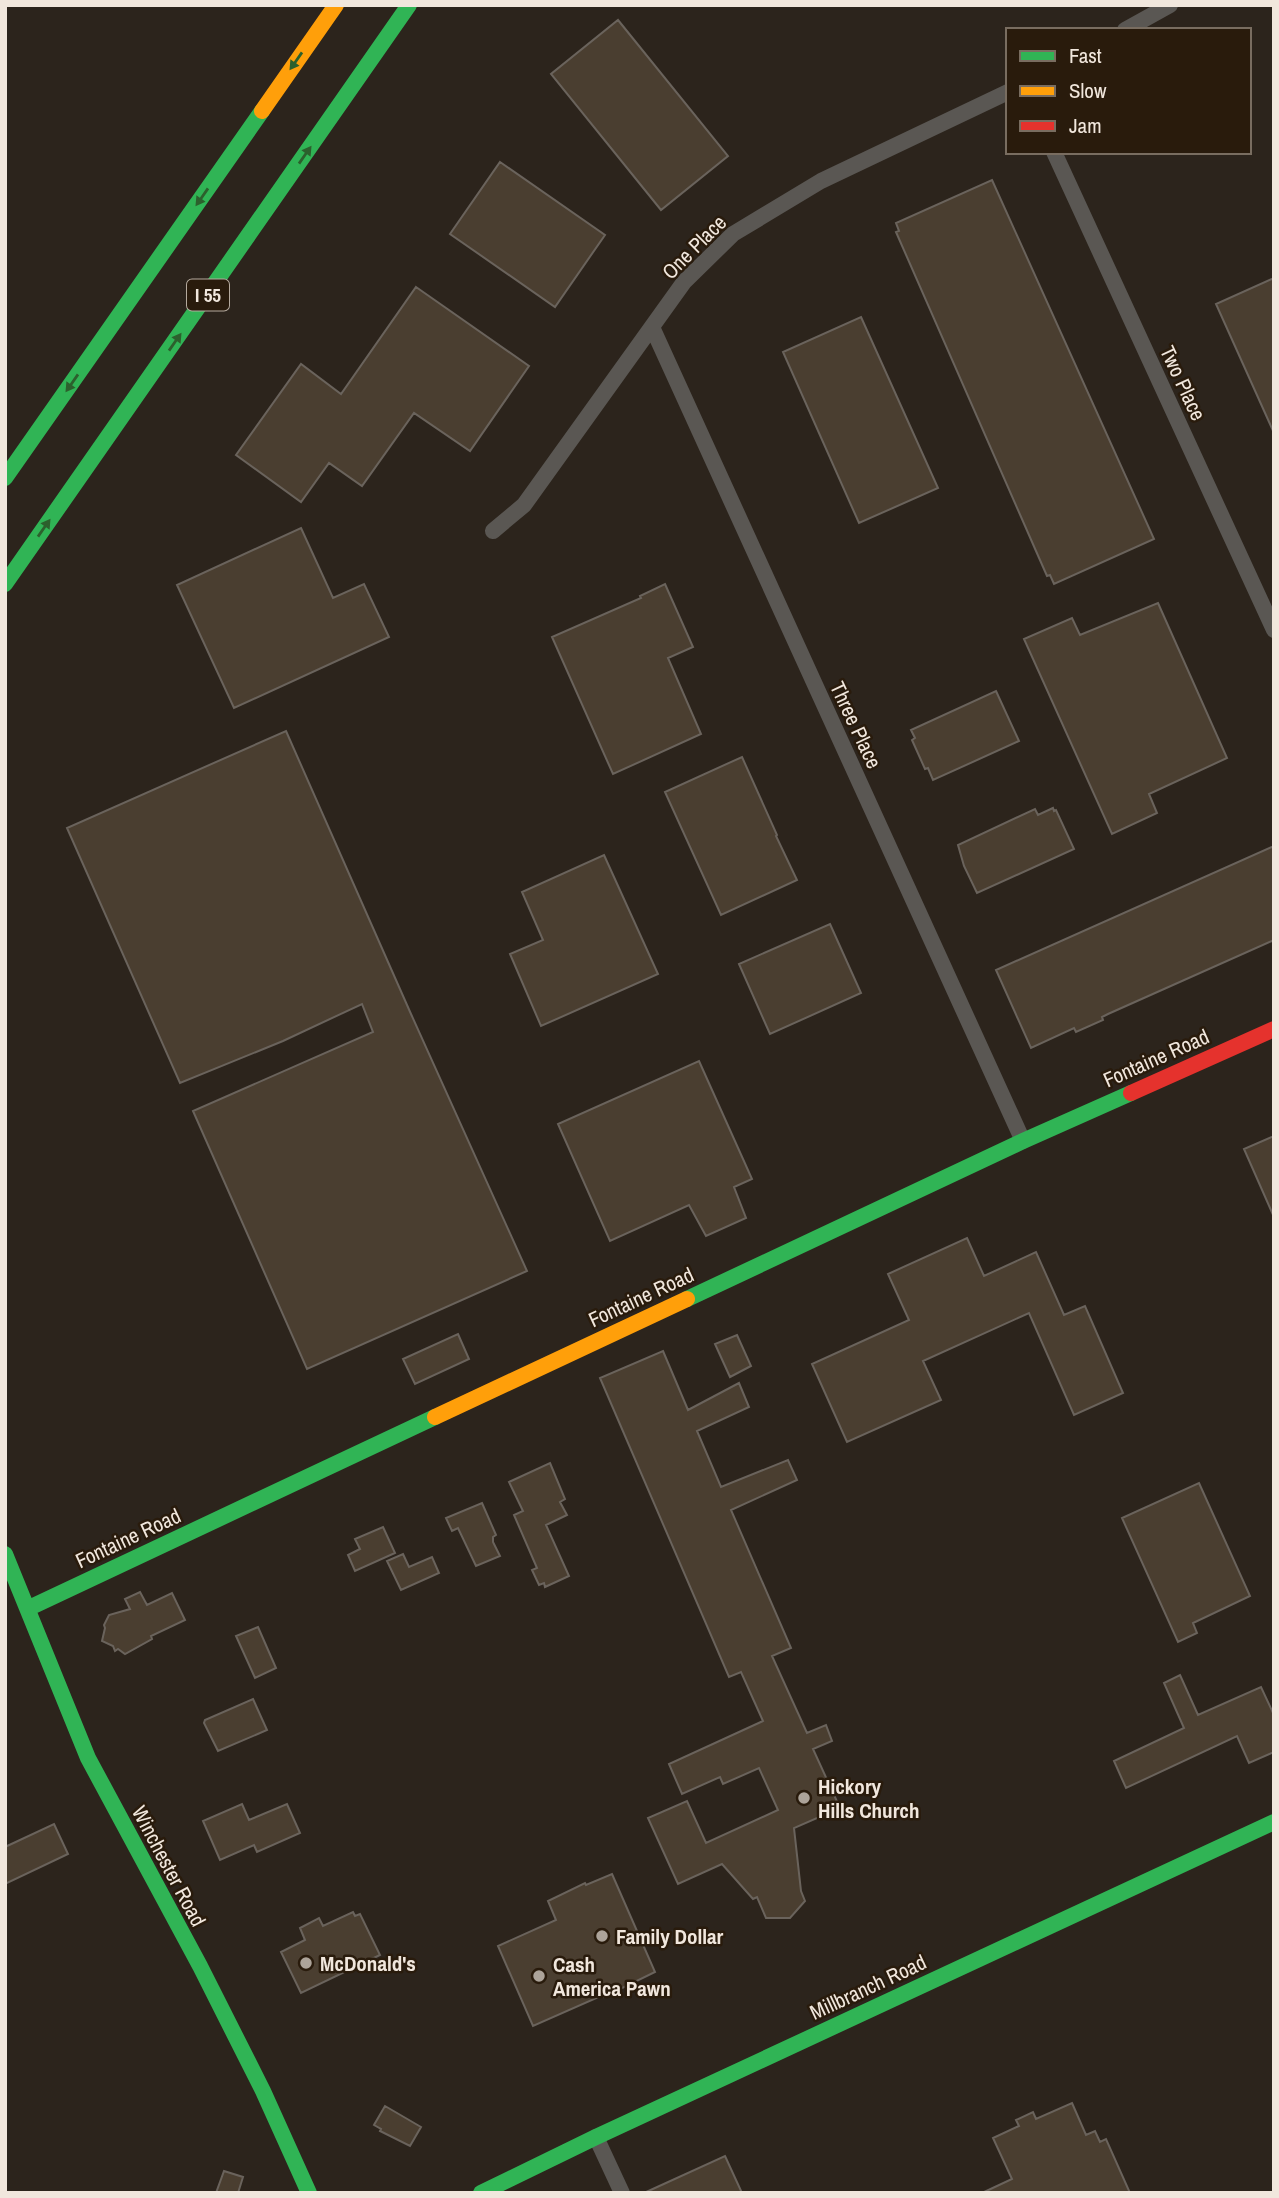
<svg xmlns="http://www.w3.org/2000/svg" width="1279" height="2198" viewBox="0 0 1279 2198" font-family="'Archivo Narrow',sans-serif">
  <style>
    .building { fill: #4a3e30; stroke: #6a635c; stroke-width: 2 }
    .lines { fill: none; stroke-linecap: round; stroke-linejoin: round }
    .street { stroke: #5a5753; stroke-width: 16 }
    .fast { stroke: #30b455; stroke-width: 16 }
    .slow { stroke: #ff9f0a; stroke-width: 16 }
    .jam { stroke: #e5322d; stroke-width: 16 }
    .oneway { fill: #2c602d }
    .poi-dot { fill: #aca399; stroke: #291b0c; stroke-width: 2.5 }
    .labels { text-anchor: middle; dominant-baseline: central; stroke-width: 5; stroke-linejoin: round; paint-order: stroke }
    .shield { fill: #291b0c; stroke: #b5aa9e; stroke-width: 2 }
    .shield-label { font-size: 19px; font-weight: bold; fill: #f1e7dd }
    .street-label { font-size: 21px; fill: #f1e7dd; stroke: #291b0c }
    .poi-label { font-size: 21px; font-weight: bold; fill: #f1e7dd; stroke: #291b0c; text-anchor: start }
  </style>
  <rect width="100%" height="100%" fill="#2c241c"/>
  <!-- building -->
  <path class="building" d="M618 20 728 156 661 210 551 74Z
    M500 162 605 235 555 307 450 234Z
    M992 180 1154 539 1054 584 1050 575 1047 576 1036 551 896 232 899 231 896 223Z
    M1274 278V433L1216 304Z
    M416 287 529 366 470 451 414 413 362 486 329 463 301 502 236 455 301 364 341 394Z
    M861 317 938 488 859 523 783 352Z
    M301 528 333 598 364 584 389 637 234 708 177 585Z
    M665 584 693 647 668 658 701 734 613 774 552 637 641 598 640 596Z
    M1158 603 1227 758 1149 794 1157 813 1112 834 1024 639 1072 618 1080 635Z
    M996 691 1019 741 933 780 928 768 925 769 912 740 915 738 911 730Z
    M286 731 411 1014 527 1271 307 1369 193 1111 373 1032 362 1004 283 1041 180 1083 67 828Z
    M742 757 777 835 776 836 797 880 721 915 665 792Z
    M1053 808 1054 811 1056 810 1074 849 977 893 964 866 958 845 1035 809 1038 815Z
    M1274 846V940L1108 1014 1102 1017 1103 1020 1076 1032 1074 1028 1031 1048 996 970Z
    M604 855 658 974 541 1026 510 954 543 940 522 892Z
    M830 924 861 993 770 1034 739 964Z
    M699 1061 752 1179 734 1187 746 1218 706 1236 689 1205 610 1241 558 1124Z
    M1274 1136V1217L1244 1149Z
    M967 1238 984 1276 1036 1252 1064 1315 1085 1306 1123 1393 1074 1415 1029 1313 923 1361 941 1400 847 1442 812 1364 909 1320 888 1274Z
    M458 1334 469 1359 415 1384 403 1359Z
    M737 1335 751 1366 730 1377 715 1344Z
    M663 1351 688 1410 739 1383 749 1407 697 1431 721 1487 788 1460 797 1480 731 1510 791 1648 772 1656 807 1733 826 1725 832 1741 813 1749 840 1808 794 1828 801 1891 805 1901 790 1918H766L757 1897 753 1899 722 1864 678 1884 648 1818 687 1801 706 1843 778 1810 759 1768 723 1784 720 1777 682 1794 669 1764 763 1721 741 1672 729 1677 600 1378Z
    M550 1463 565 1499 560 1502 567 1515 546 1525 569 1576 545 1587 544 1583 539 1585 532 1570 537 1568 514 1515 523 1511 509 1482Z
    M1199 1483 1250 1596 1193 1623 1197 1633 1178 1642 1122 1518Z
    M482 1503 496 1535 493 1537V1542L500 1556 476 1566 458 1528 452 1531 446 1518Z
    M383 1527 395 1553 355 1571 348 1555 360 1549 355 1539Z
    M403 1554 409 1567 432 1557 439 1573 401 1590 387 1561Z
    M140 1592 147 1605 172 1593 185 1620 151 1636 152 1639 125 1654 118 1649 115 1651 113 1646 102 1641 105 1628 104 1625 109 1615 130 1609 125 1599Z
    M258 1627 276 1668 255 1678 236 1636Z
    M1180 1675 1198 1715 1261 1687 1274 1715V1752L1249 1763 1237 1736 1126 1788 1114 1761 1184 1728 1164 1683Z
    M253 1699 267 1730 218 1751 204 1723 205 1720Z
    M242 1804 249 1820 287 1804 300 1833 257 1852 254 1845 220 1860 203 1821Z
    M54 1824 68 1854 5 1884V1847Z
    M612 1874 655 1972 604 1997 603 1995 533 2026 498 1946 556 1920 548 1901 585 1883 586 1885Z
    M353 1912 355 1916 360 1914 380 1955 301 1993 281 1952 305 1940 300 1928 319 1918 323 1926Z
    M1072 2103 1086 2135 1095 2131 1100 2142 1106 2139 1130 2193H982L1012 2179 993 2138 1019 2126 1016 2120 1033 2112 1036 2119Z
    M385 2106 421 2127 410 2146 380 2131 381 2129 374 2125Z
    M725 2156 742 2193H644Z
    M224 2171 243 2177 238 2193H216Z"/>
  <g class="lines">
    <!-- street -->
    <path class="street" d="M1125 30 1170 5
      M1054 152 1274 630
      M652 327 1023 1141
      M493 531 524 505 684 282 733 234 821 181 1008 92
      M596 2137 622 2193"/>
    <!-- fast -->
    <path class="fast" d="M5 478 262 111
      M5 584 409 5
      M687 1299 1023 1141 1131 1093
      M5 1554 88 1758 200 1966 263 2091 309 2193
      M29 1608 435 1417
      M481 2193 596 2137 1274 1822"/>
    <!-- slow -->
    <path class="slow" d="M262 111 336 5
      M435 1417 687 1299"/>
    <!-- jam -->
    <path class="jam" d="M1131 1093 1274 1029"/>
  </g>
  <!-- one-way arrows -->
  <defs><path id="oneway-solid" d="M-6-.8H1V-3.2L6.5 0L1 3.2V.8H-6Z" transform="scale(1.75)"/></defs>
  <g class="oneway">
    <use href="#oneway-solid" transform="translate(296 61) rotate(125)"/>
    <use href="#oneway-solid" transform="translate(305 155) rotate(-55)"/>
    <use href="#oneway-solid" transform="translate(202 197) rotate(125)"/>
    <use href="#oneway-solid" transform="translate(175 342) rotate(-55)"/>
    <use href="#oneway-solid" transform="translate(72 383) rotate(125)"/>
    <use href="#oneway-solid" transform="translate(44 528) rotate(-55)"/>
  </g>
  <!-- markers -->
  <g class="poi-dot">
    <circle cx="804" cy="1798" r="7"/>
    <circle cx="602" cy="1936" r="7"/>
    <circle cx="306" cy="1963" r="7"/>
    <circle cx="539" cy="1976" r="7"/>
  </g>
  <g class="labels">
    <!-- shield labels -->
    <rect class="shield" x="187" y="279.5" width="42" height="31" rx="5"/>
    <g class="shield-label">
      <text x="208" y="295">I 55</text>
    </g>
    <!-- street labels -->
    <g class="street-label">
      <text transform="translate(694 247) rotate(-45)">One Place</text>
      <text transform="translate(1183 383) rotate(65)">Two Place</text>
      <text transform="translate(856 725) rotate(65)">Three Place</text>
      <text transform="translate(1156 1058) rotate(-24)">Fontaine Road</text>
      <text transform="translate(641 1297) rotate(-25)">Fontaine Road</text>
      <text transform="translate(128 1538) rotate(-25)">Fontaine Road</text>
      <text transform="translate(169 1866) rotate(62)">Winchester Road</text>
      <text transform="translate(868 1987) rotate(-25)">Millbranch Road</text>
    </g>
    <!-- poi labels -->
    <g class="poi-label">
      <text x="818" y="1786">Hickory<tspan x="818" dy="24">Hills Church</tspan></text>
      <text x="616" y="1936">Family Dollar</text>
      <text x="320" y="1963">McDonald's</text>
      <text x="553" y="1964">Cash<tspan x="553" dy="24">America Pawn</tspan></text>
    </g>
  </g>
  <!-- border -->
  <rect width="1279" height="2198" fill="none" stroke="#f1e7dd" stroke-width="14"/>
  <!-- legend -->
  <rect x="1006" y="28" width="245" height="126" fill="#291b0c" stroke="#796d60" stroke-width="2"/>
  <rect x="1020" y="51" width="35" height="10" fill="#30b455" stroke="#796d60" stroke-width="2"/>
  <text x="1069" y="63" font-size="21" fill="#f1e7dd">Fast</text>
  <rect x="1020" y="86" width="35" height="10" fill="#ff9f0a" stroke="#796d60" stroke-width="2"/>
  <text x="1069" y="98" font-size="21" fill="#f1e7dd">Slow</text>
  <rect x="1020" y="121" width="35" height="10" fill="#e5322d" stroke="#796d60" stroke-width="2"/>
  <text x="1069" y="133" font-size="21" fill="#f1e7dd">Jam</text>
</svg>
